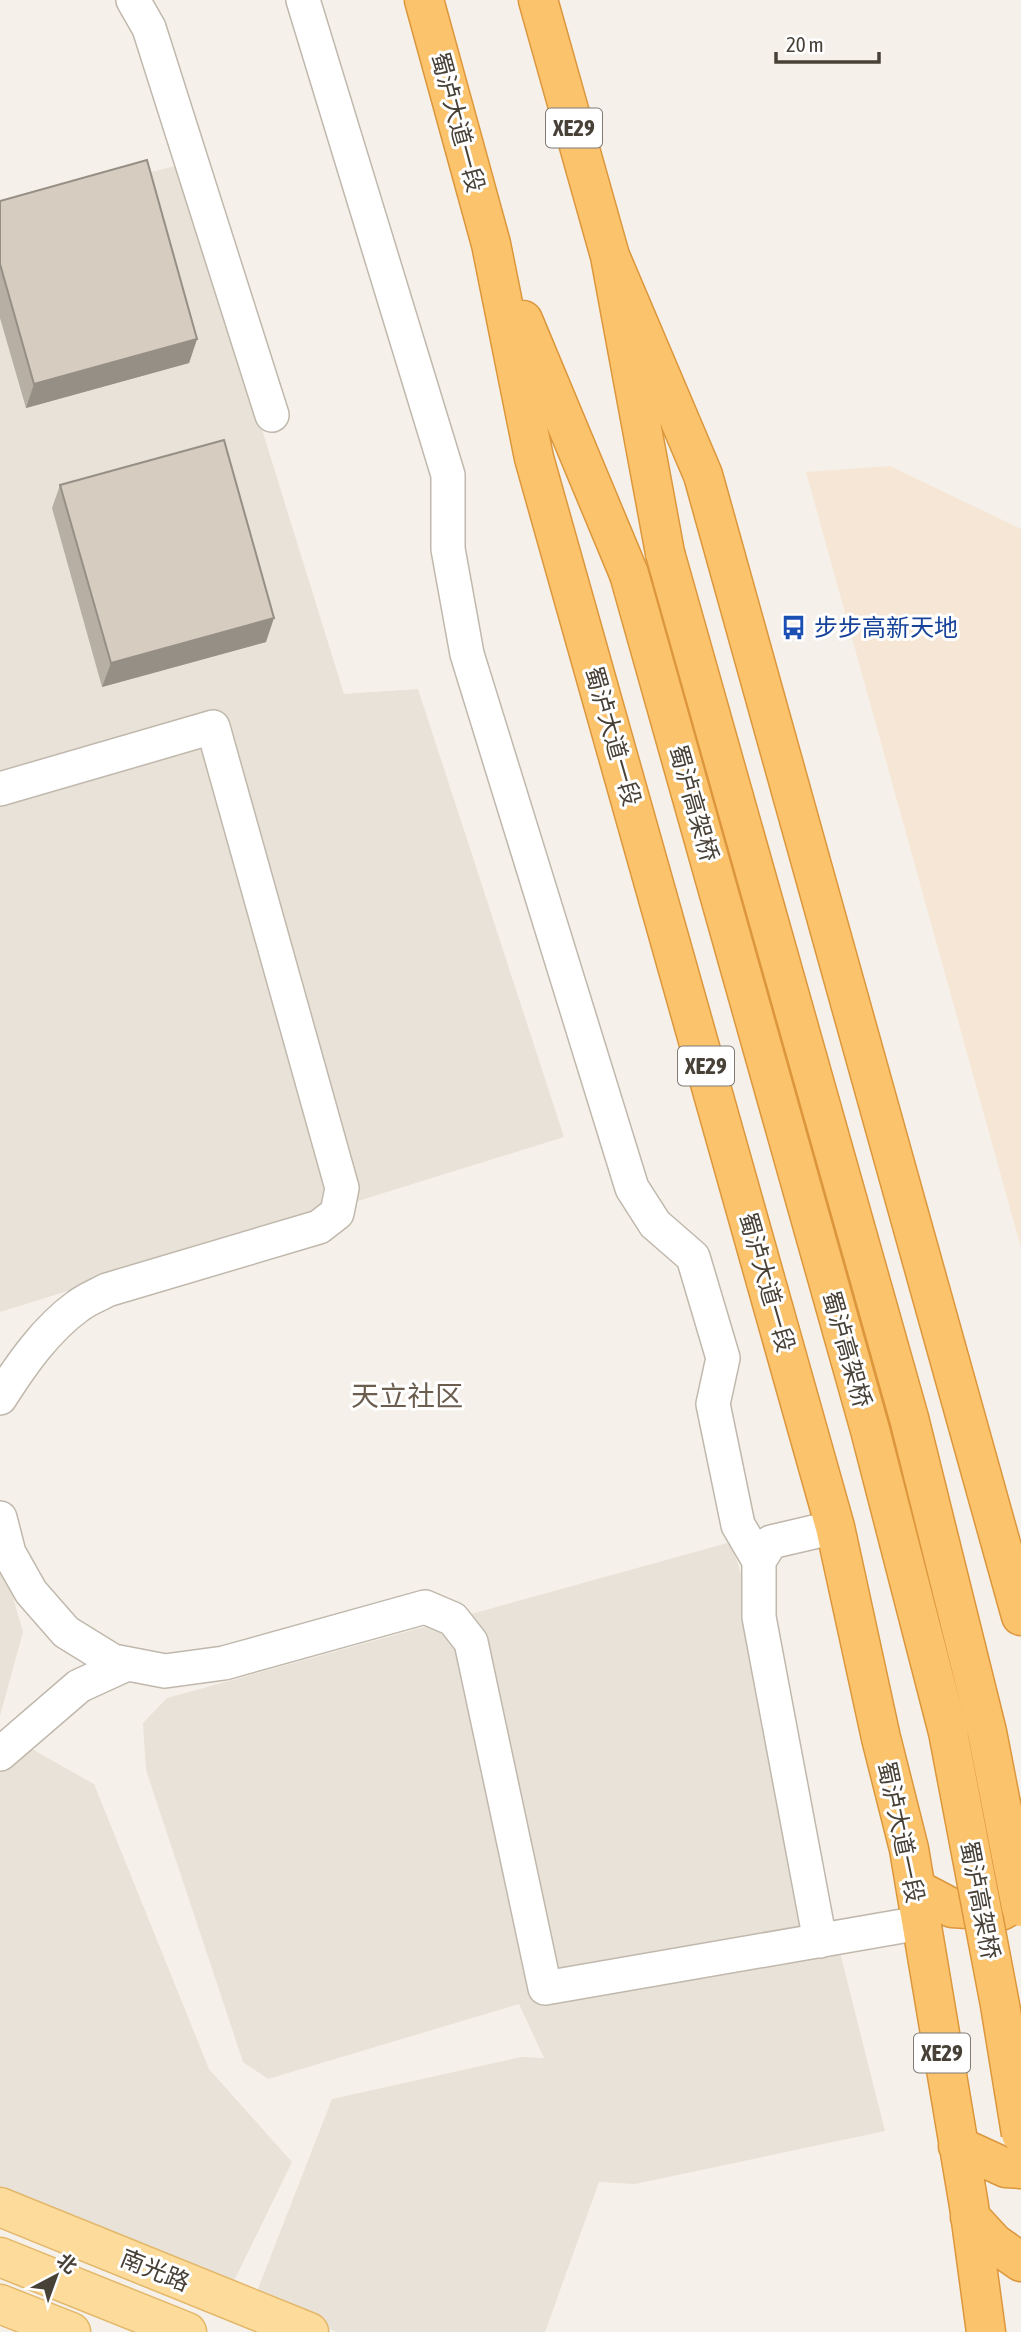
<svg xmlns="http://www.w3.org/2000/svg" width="1021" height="2332" viewBox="0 0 1021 2332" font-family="'Asap Condensed','Noto Sans SC',sans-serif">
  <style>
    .residential { fill: #e8e2d8 }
    .commercial { fill: #f6e6d5 }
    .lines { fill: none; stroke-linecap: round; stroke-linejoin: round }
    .minor-casing { stroke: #c0b8ac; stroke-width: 36 }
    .major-casing { stroke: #e3b769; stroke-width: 41 }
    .highway-casing { stroke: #dc973c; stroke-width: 41 }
    .minor { stroke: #fff; stroke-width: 33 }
    .major { stroke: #fddb9a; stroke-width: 38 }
    .highway { stroke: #fcc36d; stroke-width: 38 }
    .highway-bridge-casing { stroke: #dc973c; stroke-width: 41; stroke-linecap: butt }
    .highway-bridge { stroke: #fcc36d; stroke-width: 38 }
    .wall { fill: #b8afa4 }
    .shaded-wall { fill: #968f86 }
    .building { fill: #d6ccbf; stroke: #968f86; stroke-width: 2 }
    .labels { text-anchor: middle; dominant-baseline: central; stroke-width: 6; stroke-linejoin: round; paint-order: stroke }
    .shield { fill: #fff; stroke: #7f7a74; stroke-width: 2 }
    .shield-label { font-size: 23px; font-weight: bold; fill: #484138 }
    .street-label { font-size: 24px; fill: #484138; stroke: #fff }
    .transit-label { font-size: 24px; fill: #164399; stroke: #fff; text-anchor: start }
    .quarter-label { font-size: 28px; fill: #6b5e4f; stroke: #fff }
  </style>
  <rect width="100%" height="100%" fill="#f5f1ea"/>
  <!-- residential -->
  <path class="residential" d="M180 165 344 694 418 689 564 1137 0 1312V209Z
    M731 1542 760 1635 885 2131 635 2184 599 2182 545 2332H337L254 2299 332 2099 521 2057 544 2058 519 2004 268 2079 243 2062 146 1770 143 1723 167 1698Z
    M0 1552 23 1632 0 1716Z
    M0 1731 94 1784 209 2069 292 2162 233 2283 0 2192Z"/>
  <!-- commercial -->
  <path class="commercial" d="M890 466 1021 529V1248L806 472Z"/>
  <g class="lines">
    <defs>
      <path id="minor" d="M133 0 149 28 272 415
        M303 0 448 475V549L467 654 632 1188 655 1224 693 1257 723 1358 713 1404 738 1525 759 1561
        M0 789 213 727 342 1188 337 1213 319 1227 107 1290C98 1295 87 1299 78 1306 46 1329 21 1365 0 1398
        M0 1518 9 1553 31 1592 66 1632 113 1661 165 1671 224 1663 425 1607 453 1619 471 1642 545 1988 920 1923
        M0 1754 79 1686 127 1664
        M820 1941 759 1617V1561L771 1542 835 1527"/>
      <path id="major" d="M0 2207 309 2332
        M0 2257 187 2332
        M0 2304 71 2332"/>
      <path id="highway" d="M424 0 491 244 534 458 835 1527 881 1738 909 1849 969 2206 986 2332
        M538 0 610 256 665 553
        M610 256 703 475 1021 1616
        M523 320 629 574
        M916 1889 952 1908 1001 1911 1021 1899
        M958 2146 1006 2168 1021 2169
        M970 2217 994 2243 1021 2262"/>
    </defs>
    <!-- minor casing -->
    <use href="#minor" class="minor-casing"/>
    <!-- major casing -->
    <use href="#major" class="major-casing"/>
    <!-- highway casing -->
    <use href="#highway" class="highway-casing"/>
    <!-- minor -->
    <use href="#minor" class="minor"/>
    <!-- major -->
    <use href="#major" class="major"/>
    <!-- highway -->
    <use href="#highway" class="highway"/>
    <defs>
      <path id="highway-bridge" d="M665 553 909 1418 987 1732 1021 1907
        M629 574 870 1430 948 1732 1000 2005 1021 2134"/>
    </defs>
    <!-- highway-bridge casing -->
    <use href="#highway-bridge" class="highway-bridge-casing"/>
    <!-- highway-bridge -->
    <use href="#highway-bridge" class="highway-bridge"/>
  </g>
  <!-- wall -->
  <path class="wall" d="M0 201 197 339 189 363 26 408 0 318Z
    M60 485 266 642 102 687 52 508Z"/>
  <!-- shaded-wall -->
  <path class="shaded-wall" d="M197 339 189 363 26 408 34 384Z
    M274 618 266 642 102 687 111 663Z"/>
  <!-- building -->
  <path class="building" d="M147 160 197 339 34 384 0 264V201Z
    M224 440 274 618 111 663 60 485Z"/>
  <!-- icons -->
  <defs>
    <symbol id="bus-bare" viewBox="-9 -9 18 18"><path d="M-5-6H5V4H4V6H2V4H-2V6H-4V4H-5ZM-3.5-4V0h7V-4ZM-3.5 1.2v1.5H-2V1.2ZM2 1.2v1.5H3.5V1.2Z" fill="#1a4fb4" stroke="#fff" stroke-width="2.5" paint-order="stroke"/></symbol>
  </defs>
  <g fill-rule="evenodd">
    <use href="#bus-bare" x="776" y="610" width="35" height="35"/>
  </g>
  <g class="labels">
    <!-- shield labels -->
    <g class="shield">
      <rect x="546" y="108.5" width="56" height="39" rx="5"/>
      <rect x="678" y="1046.5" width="56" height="39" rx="5"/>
      <rect x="914" y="2033.5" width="56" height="39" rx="5"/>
    </g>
    <g class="shield-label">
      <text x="574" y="128">XE29</text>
      <text x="706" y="1066">XE29</text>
      <text x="942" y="2053">XE29</text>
    </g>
    <!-- street labels -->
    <g class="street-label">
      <text transform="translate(458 122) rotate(75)">蜀泸大道一段</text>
      <text transform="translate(613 736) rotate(74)">蜀泸大道一段</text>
      <text transform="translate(694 803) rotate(74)">蜀泸高架桥</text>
      <text transform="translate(767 1282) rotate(74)">蜀泸大道一段</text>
      <text transform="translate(847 1349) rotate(74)">蜀泸高架桥</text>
      <text transform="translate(901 1832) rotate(78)">蜀泸大道一段</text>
      <text transform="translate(980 1900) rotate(79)">蜀泸高架桥</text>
      <text transform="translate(155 2270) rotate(22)">南光路</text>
    </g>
    <!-- transit labels -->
    <g class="transit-label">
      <text x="814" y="627">步步高新天地</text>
    </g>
    <!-- quarter labels -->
    <g class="quarter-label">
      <text x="407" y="1396">天立社区</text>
    </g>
  </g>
  <!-- north arrow -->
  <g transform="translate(56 2276) rotate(41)" stroke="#ffffff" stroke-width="5" paint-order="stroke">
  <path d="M0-5L12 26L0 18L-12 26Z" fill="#484138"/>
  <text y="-10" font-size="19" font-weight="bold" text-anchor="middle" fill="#484138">北</text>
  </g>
  <!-- scale -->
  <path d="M776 52v10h103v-10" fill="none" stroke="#484138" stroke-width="3.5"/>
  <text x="786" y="52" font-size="21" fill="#484138" stroke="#ffffff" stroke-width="5" paint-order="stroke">20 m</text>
</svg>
